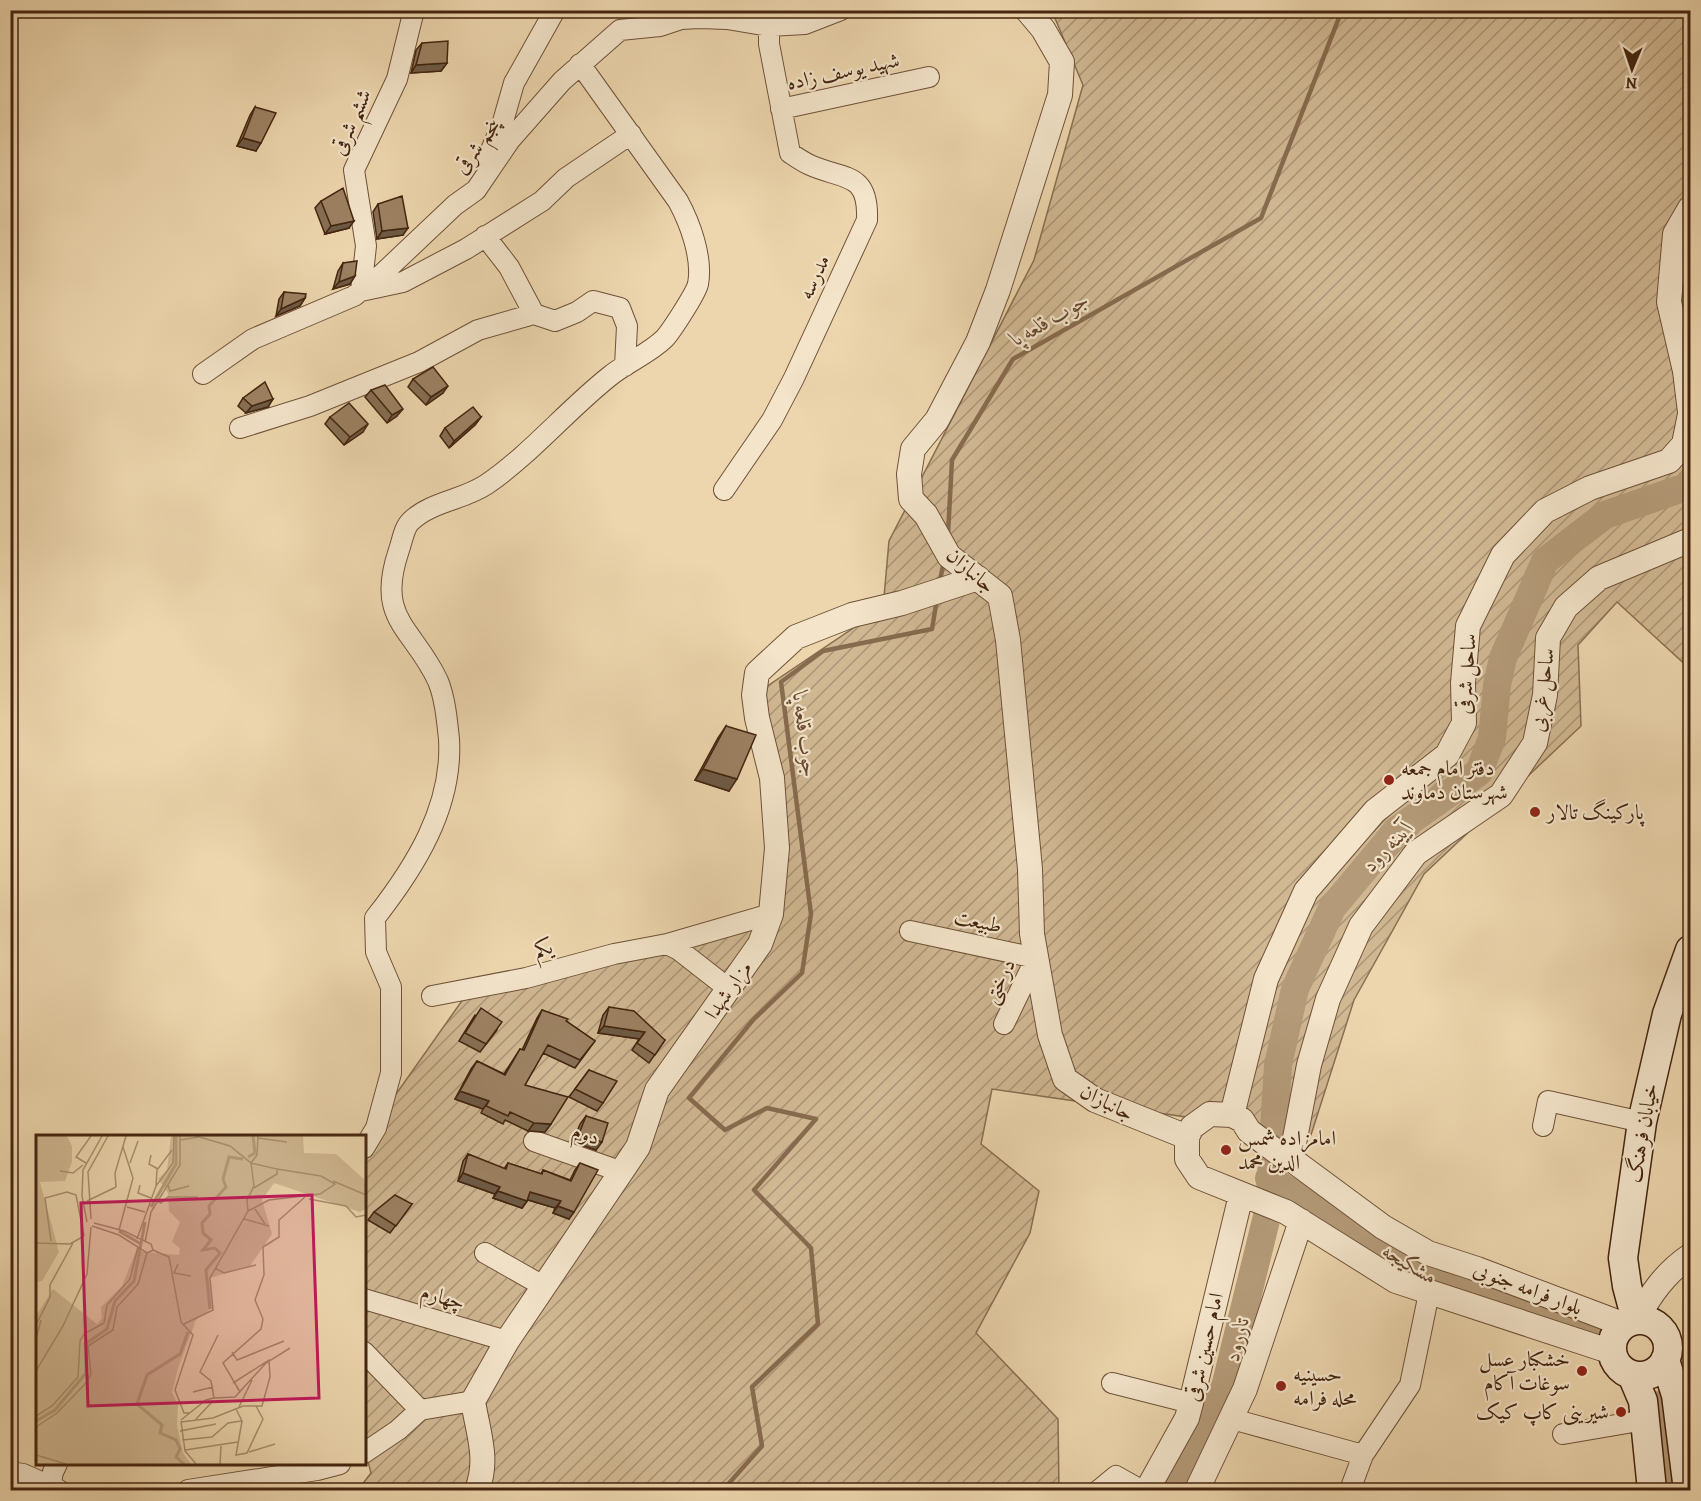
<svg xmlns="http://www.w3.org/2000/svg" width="1701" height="1501" viewBox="0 0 1701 1501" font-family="Alegreya,Amiri,serif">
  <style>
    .garden { fill: url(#garden-furrows); stroke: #8a6e51; stroke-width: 1.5 }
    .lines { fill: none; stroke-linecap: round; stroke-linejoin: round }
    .stream { stroke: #876b4e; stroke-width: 4.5 }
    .river { stroke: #b49a78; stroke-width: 28 }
    .minor-casing { stroke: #6e5137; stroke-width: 22 }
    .tertiary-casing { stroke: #6e5137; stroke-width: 26 }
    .secondary-casing { stroke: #44250f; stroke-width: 31 }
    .minor { stroke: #f3e4ca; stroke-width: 20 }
    .tertiary { stroke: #f3e4ca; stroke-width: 24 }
    .secondary { stroke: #f3e4ca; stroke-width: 28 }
    .wall { fill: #866f54; stroke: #44250f; stroke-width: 1.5 }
    .shaded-wall { fill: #6d5a45; stroke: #44250f; stroke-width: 1.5 }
    .building { fill: #9c8162; stroke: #44250f; stroke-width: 1.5 }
    .poi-dot { fill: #8f2418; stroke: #f3e4ca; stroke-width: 2 }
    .labels { text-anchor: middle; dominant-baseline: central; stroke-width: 4.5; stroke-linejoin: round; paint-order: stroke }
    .street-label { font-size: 21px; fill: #44250f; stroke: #f3e4ca }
    .poi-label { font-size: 21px; fill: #44250f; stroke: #f3e4ca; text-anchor: start }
    .water-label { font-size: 22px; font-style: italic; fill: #66482e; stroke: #f3e4ca }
    .inset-river { fill: none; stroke: #b49a78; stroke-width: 3 }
    .inset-road { fill: none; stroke: #a98f6e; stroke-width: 1.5 }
    .view { fill: #c2185b; fill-opacity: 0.15; stroke: #c2185b; stroke-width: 3 }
    .inset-edge { fill: none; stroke: #44250f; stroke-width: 3 }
  </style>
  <defs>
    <pattern id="garden-furrows" width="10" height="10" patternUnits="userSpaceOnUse" patternTransform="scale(1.5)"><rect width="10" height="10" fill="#d0b893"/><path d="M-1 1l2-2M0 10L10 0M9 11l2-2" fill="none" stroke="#aa9576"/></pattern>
  </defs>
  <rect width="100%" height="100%" fill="#edd6ae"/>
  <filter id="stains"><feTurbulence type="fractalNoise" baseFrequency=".00333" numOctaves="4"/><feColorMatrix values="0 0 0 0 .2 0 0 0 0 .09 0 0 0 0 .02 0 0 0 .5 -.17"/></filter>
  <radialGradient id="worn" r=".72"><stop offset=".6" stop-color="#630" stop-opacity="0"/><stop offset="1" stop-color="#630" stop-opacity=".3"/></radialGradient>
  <!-- garden -->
  <path class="garden" d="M1052 11H1690V669L1617 602 1578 645 1581 726 1424 874 1354 1000 1311 1135 992 1089 981 1144 1039 1191 1030 1233 976 1333 1058 1419 1059 1490H358L371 1473 364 1446 365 1138 471 988 771 914 754 695 883 608 889 541 1034 260 1083 85Z"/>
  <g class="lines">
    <!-- stream -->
    <path class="stream" d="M948 534 952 460 1013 359 1261 218 1342 10
      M940 581 944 560
      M723 1490 762 1446 752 1387 818 1324 811 1248 754 1190 816 1119 767 1108 725 1130 689 1098 753 1020 802 973 811 914 781 682 823 651 932 629 937 599"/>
    <!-- river -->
    <path class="river" d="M1269 1178 1403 1265 1432 1280 1477 1291 1599 1332
      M1660 1405 1669 1490
      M1172 1490 1225 1387 1269 1208 1278 1065 1295 989 1332 908 1397 830 1479 772 1492 738 1497 685 1503 658 1545 561 1605 515 1686 487 1690 482"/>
    <defs>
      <path id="minor" d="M414 10 397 79 354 170 366 246 361 291 403 282 466 249 542 201 566 178 631 134
        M781 109 929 77
        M488 157 502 125 514 83 555 10
        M485 236 509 267 534 314
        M203 374 253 339 354 296 381 275 455 205 476 190 510 140 562 81 620 30 660 26 681 19 700 18 727 19 769 26
        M240 428 310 406 419 362 478 330 534 314 555 321 577 312 593 301 620 308 627 326 625 366
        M724 490 772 420 794 378 867 220C869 171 843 180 810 165 803 162 796 157 790 153L769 44V26L805 24 841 10
        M910 931 1036 958 1004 1024
        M667 944 771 914
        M432 996 526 978 614 954 667 944 679 950 729 989
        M1543 1126 1548 1101 1642 1122
        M534 1141 622 1172
        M364 1148 376 1128 391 1073V987L376 952 375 918C415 867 453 807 449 739 447 720 445 698 438 681 413 627 375 620 399 550 402 542 404 527 411 521 432 501 464 500 487 484 532 453 567 410 610 376 627 362 649 354 665 338 672 330 696 293 698 284 703 258 690 223 678 201L580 64
        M485 1253 545 1287
        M364 1299 507 1341
        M364 1352 420 1410
        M1112 1383 1191 1403
        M1232 1419 1363 1455
        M1563 1434 1645 1420
        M364 1453 398 1430 420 1410 473 1401
        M10 1472 23 1474 59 1490
        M50 1487 53 1472 57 1464
        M10 1490H51
        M188 1490 317 1470 340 1464
        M1099 1490 1116 1476 1141 1490
        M1350 1490 1363 1455 1410 1385 1429 1293"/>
      <path id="tertiary" d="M1027 10 1043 29 1062 62 1060 95 998 290 978 342 937 420 913 449 909 474 911 499 926 515 949 556 1000 596 1008 640 1030 869 1032 934 1050 1035 1065 1079 1095 1100 1187 1137
        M1690 208 1675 234 1669 302 1685 371 1690 412
        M1232 1115 1266 979 1306 891 1375 811 1447 755 1464 723 1463 683 1468 626 1503 555 1545 511 1590 488 1669 461 1684 444 1690 414
        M1291 1159 1309 1065 1328 999 1361 926 1416 853 1501 795 1535 743 1545 695 1548 638 1566 607 1599 578 1690 540
        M1636 1320C1651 1294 1665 1273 1690 1256
        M1612 1352 1396 1281 1286 1212 1199 1177 1187 1159V1137L1192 1127 1210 1114 1232 1115 1242 1120 1249 1131 1281 1155 1291 1159 1383 1227 1428 1253 1477 1269 1625 1325
        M477 1490C489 1459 478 1433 473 1401L507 1341 638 1147 657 1090 760 944 771 914 777 848 772 778 757 718 754 695 757 673 796 637 852 615 902 603 978 578
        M1147 1490 1187 1418 1191 1403 1241 1195
        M1197 1490 1245 1389 1301 1221"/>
      <path id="secondary" d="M1636 1320 1627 1286 1623 1258 1642 1122 1667 1014 1690 950
        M1612 1348a28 28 0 1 1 56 0a28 28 0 1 1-56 0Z
        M1665 1360 1676 1395 1688 1490
        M1632 1375 1643 1401 1652 1490"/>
    </defs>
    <!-- minor casing -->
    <use href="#minor" class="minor-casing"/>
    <!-- tertiary casing -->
    <use href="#tertiary" class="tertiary-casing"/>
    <!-- secondary casing -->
    <use href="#secondary" class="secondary-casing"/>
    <!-- minor -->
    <use href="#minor" class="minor"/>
    <!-- tertiary -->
    <use href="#tertiary" class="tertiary"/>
    <!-- secondary -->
    <use href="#secondary" class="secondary"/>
  </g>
  <!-- wall -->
  <path class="wall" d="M422 43 447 63 441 71 411 73 416 50Z
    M255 107 256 151 237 146 250 115Z
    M321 201 349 228 325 234 315 208Z
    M378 204 403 235 377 239 373 212Z
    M343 263 350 284 333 289 338 271Z
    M284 292 305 298 300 306 276 316 279 299Z
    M413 379 443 393 426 405 408 387Z
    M371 390 397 416 387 423 365 397Z
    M243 398 268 407 246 413 238 406Z
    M330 417 363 432 344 445 325 424Z
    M481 417 475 425 449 448 440 436 445 428Z
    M726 726 729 791 695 780 718 738Z
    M609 1007 665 1040 649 1063 632 1050 639 1039 598 1033 603 1015Z
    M542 1010 566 1021 595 1041 575 1068 543 1053 525 1085 551 1124 545 1132 528 1131 505 1120 503 1124 481 1113 483 1109 455 1099 471 1069 477 1061 504 1074 520 1049 522 1050 537 1018Z
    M475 1015 497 1030 480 1052 459 1041Z
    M589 1070 603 1103 597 1111 569 1097Z
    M586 1116 596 1150 573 1142 580 1124Z
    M468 1154 504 1169 508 1163 541 1174 543 1170 570 1180 575 1170 580 1163 569 1219 553 1213 555 1208 528 1200 522 1208 493 1198 495 1194 458 1181 463 1161Z
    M412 1204 390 1233 368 1220 374 1212Z"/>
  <!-- shaded-wall -->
  <path class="shaded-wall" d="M447 63 441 71 411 73 416 65Z
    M243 138 261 143 256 151 237 146Z
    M354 221 349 228 325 234 331 226Z
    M408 228 403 235 377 239 382 231Z
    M355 276 350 284 333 289 339 282Z
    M305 298 300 306 276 316 281 309Z
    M448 386 443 393 426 405 431 397Z
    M273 399 268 407 246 413 252 406Z
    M403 409 397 416 387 423 392 415Z
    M481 417 475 425 449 448 454 441Z
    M368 424 363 432 344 445 350 437Z
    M703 769 737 779 729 791 695 780Z
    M604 1026 645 1032 640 1039 598 1033Z
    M460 1091 489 1101 483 1109 455 1099Z
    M534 1123 551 1124 545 1132 528 1131Z
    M579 1134 602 1142 596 1150 573 1142Z
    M463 1173 500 1187 495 1194 458 1181Z
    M498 1191 527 1201 522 1208 493 1198Z
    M530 1192 561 1201 555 1208 525 1199Z
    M558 1206 574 1212 569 1219 553 1213Z"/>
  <!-- building -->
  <path class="building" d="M448 41 447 63 416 65 422 43Z
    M255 107 276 113 261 143 243 138Z
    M343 188 354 221 331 226 321 201Z
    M402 196 408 228 382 231 378 204Z
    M357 261 355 276 339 282 343 263Z
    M284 292 306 294 305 298 281 309Z
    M433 367 448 386 431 397 413 379Z
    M265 382 273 399 252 406 243 398Z
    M385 385 403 409 392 415 371 390Z
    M349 403 368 424 350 437 330 417Z
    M473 407 481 417 454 441 445 428Z
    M726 726 756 735 737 779 703 769Z
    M609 1007 634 1011 665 1040 655 1055 637 1043 645 1032 604 1026Z
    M481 1008 502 1022 486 1044 465 1033Z
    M542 1010 568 1019 566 1021 595 1041 580 1060 548 1045 525 1085 568 1097 551 1124 534 1123 510 1112 508 1116 486 1106 489 1101 460 1091 477 1061 505 1075 520 1049 524 1050Z
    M589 1070 617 1081 603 1103 575 1089Z
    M586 1116 608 1123 602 1142 579 1134Z
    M468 1154 506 1169 508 1163 542 1174 543 1170 571 1181 580 1163 598 1170 574 1212 558 1206 561 1201 530 1192 527 1201 498 1191 500 1187 463 1173Z
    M395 1195 412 1204 396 1226 374 1212Z"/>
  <!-- markers -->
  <g class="poi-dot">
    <circle cx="1389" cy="780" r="6"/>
    <circle cx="1535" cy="812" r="6"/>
    <circle cx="1226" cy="1150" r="6"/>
    <circle cx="1582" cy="1371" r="6"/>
    <circle cx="1281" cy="1386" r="6"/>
    <circle cx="1621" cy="1412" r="6"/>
  </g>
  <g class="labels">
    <!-- street labels -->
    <g class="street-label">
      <text transform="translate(843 71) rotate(-12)">شهید یوسف زاده</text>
      <text transform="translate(351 122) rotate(-66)">ششم شرقی</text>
      <text transform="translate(477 146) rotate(-53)">پنجم شرقی</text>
      <text transform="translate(814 277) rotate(-65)">مدرسه</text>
      <text transform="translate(971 570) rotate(41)">جانبازان</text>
      <text transform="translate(1466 674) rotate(-86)">ساحل شرقی</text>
      <text transform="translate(1542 690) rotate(-83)">ساحل غربی</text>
      <text transform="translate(978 921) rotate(12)">طبیعت</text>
      <text transform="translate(543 948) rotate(-15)">یکم</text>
      <text transform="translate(999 981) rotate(-64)">درختی</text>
      <text transform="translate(728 990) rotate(-55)">مزار شهدا</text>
      <text transform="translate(1107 1102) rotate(27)">جانبازان</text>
      <text transform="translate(1642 1133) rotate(-80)">خیابان فرهنگ</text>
      <text transform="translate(586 1134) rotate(19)">دوم</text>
      <text transform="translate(1528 1288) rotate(21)">بلوار فرامه جنوبی</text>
      <text transform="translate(443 1297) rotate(16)">چهارم</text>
      <text transform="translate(1204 1347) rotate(-77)">امام حسین شرقی</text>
    </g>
    <!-- poi labels -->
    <g class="poi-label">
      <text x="1401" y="768">دفتر امام جمعه<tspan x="1401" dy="24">شهرستان دماوند</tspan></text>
      <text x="1547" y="812">پارکینگ تالار</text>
      <text x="1238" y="1138">امامزاده شمس<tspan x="1238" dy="24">الدین محمد</tspan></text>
      <text x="1570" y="1359" text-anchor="end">خشکبار عسل<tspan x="1570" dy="24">سوغات آکام</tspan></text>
      <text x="1293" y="1374">حسینیه<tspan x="1293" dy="24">محله فرامه</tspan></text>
      <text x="1609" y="1412" text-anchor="end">شیرینی کاپ کیک</text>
    </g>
    <!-- water labels -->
    <g class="water-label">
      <text transform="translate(1050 319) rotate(-30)">جوب قلعه پا</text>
      <text transform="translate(805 735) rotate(83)">جوب قلعه پا</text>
      <text transform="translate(1388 846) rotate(-46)">آیینه رود</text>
      <text transform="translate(1410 1264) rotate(30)">مشکیجه</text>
      <text transform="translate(1237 1339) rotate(-76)">تاررود</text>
    </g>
  </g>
  <!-- overview -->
  <g transform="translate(36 1135)">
    <rect width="330" height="330" fill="#edd6ae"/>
    <path d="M0 1H31L36 11V27L29 46 4 47 23 117 6 146 0 147ZM135 1H267L268 18 300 19 330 46V74L324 77 238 48 226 65 236 99 214 131 174 143 177 172 160 185 142 233 136 257 142 270 141 290 147 318 155 329H0V181L17 154 61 189 66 183 65 172 86 151 100 116 143 120 144 113 136 107 144 87 133 76 132 58 122 44 131 35Z" fill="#d0b893"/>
    <path class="inset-river" d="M212 22 219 18 217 1M115 72 140 29V1M83 96 105 109M174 174 170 135 184 118 179 113 167 115 175 105 167 98 166 88 174 79 173 71 190 52 187 44 193 22 207 24M0 286 19 275 50 238 49 209 71 194 79 166 98 146 109 87M148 329 140 322 144 314 140 305 124 298 126 290 101 269 111 240 144 219 152 197"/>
    <path class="inset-road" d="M160 1 194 11 215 28 241 34V39L218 53M222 3 251 7M144 5 163 2M115 20 113 29 122 34M50 28 40 22 55 1M94 28 102 6M215 28 221 20 222 1M24 36 37 38 47 30M297 46 330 60M104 50 102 58 115 63M132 50 134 56 153 51M120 51 121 35 136 15M80 52 79 38 90 1M273 64 310 71 320 82 330 80M51 66 80 52M121 66 125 68 132 62H162M91 72 109 77M219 74 229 89M212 76 233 65 284 59 299 49 285 41 241 34M55 84 52 37 72 1M208 84 233 91M51 87 46 61 47 35 66 1M56 91 83 100 111 118 117 115 115 109 88 96 58 88M83 95 97 43 87 12M101 104 120 51 137 28 138 1M15 106 9 63 31 57 40 60 48 101M109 107 115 77 144 30V1M0 108 34 109 48 101M117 115 133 122 145 187 157 200 139 255 148 278H153M142 129 138 138 155 141M179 133 188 138 220 130M148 189 177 175 174 143 212 76 211 65 218 51 215 28M0 190 14 162V150L37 108M0 204 5 185M196 217 201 225 248 206M0 236 27 191 51 139 55 92M157 257 177 252M204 257 187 228 225 194 227 184 219 165 228 140 227 112 243 102V85L269 62M178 263 199 262 230 228 254 213M203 272 216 245M0 281 16 271 42 242 44 206 48 199 68 188 71 170 94 144 102 112M160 284 177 266M145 285 170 265 178 263 175 246 164 237 182 200M145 286 149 316 160 329M206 286 200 320 211 318 227 284 220 271M145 287 177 283 207 271H226L234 242 233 225 197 248M0 292 21 278 50 248 55 239 52 211 77 195 81 172 102 149 111 118M144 296 180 289M146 305 176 302 192 288 206 286 200 274M149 315 202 307M213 317 239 309M0 320 30 329M184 329 185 311"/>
    <path class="view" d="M276 60 283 263 52 271 45 68Z"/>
    <rect width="330" height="330" class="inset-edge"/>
  </g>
  <!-- margin -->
  <rect width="1701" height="1501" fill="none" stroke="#edd6ae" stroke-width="36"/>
  <rect x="12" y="12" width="1677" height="1477" fill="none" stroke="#44250f" stroke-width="3"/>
  <rect x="18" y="18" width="1665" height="1465" fill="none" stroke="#44250f" stroke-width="1.5"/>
  <!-- north arrow -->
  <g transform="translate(1632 69) rotate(182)" stroke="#f3e4ca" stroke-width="4.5" paint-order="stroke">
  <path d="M0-4.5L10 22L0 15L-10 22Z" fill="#44250f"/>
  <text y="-9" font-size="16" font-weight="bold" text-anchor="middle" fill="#44250f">N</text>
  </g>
  <rect width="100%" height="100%" filter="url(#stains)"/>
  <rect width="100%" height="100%" fill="url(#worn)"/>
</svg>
